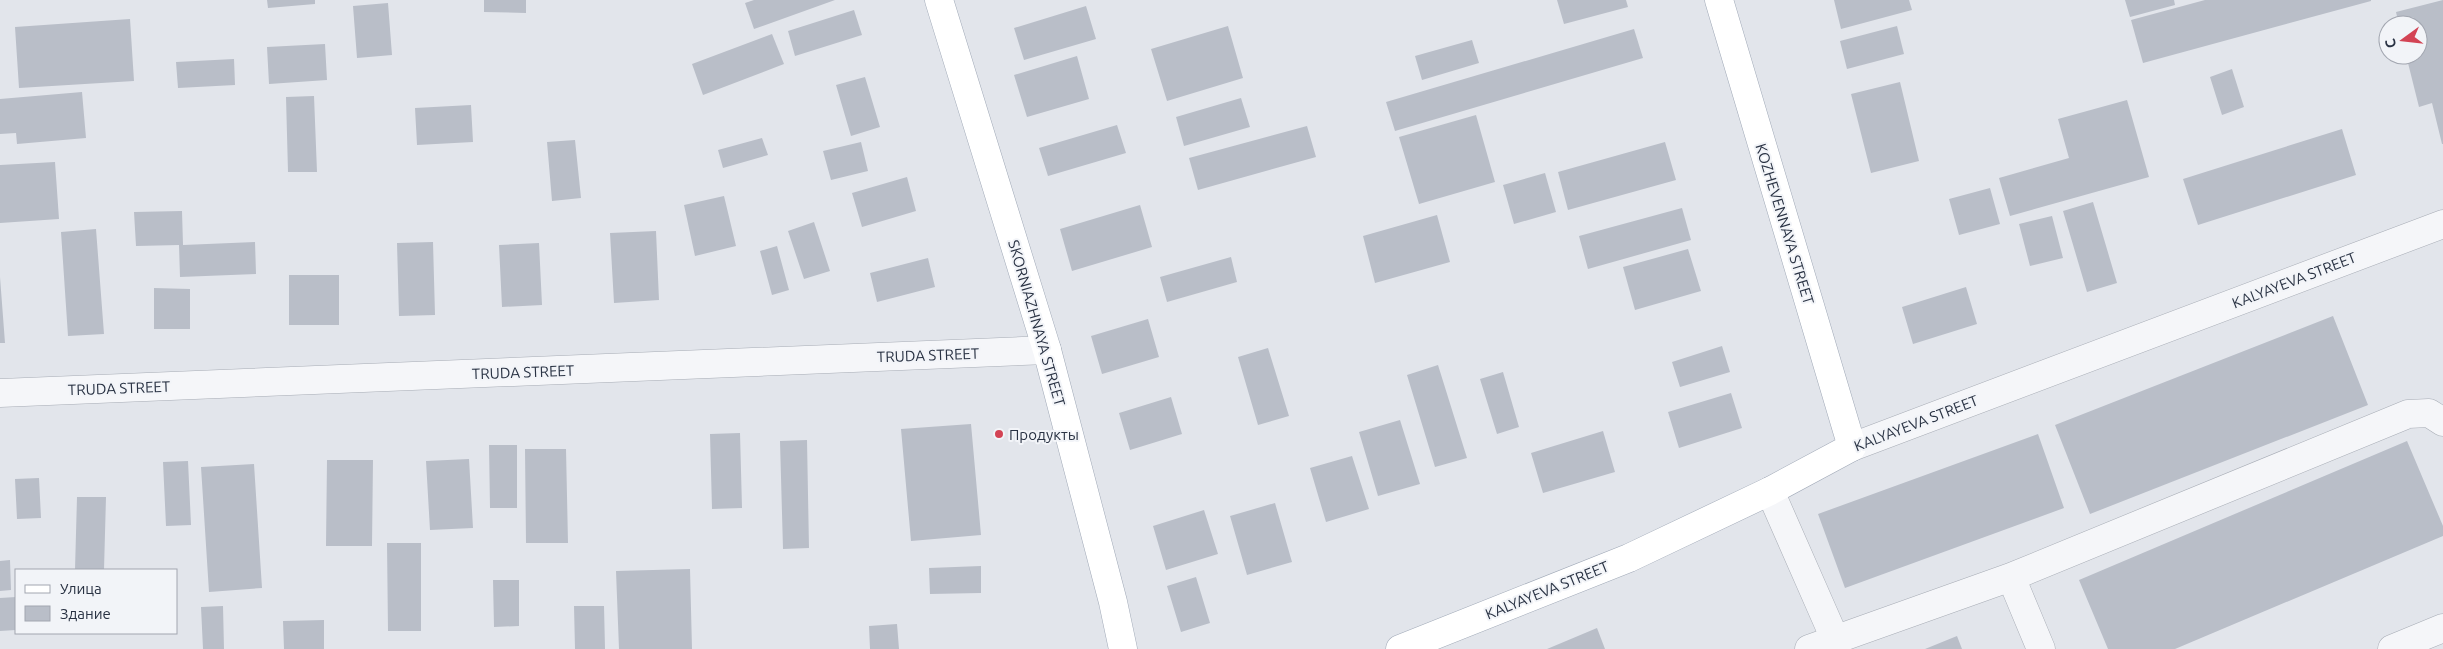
<svg xmlns="http://www.w3.org/2000/svg" width="2443" height="649" viewBox="0 0 2443 649" font-family="Ubuntu,sans-serif">
  <style>
    .building { fill: #b9bec8 }
    .lines { fill: none; stroke-linecap: round; stroke-linejoin: round }
    .minor-casing { stroke: #a7acb5; stroke-width: 29 }
    .major-casing { stroke: #a0a9b7; stroke-width: 29 }
    .minor { stroke: #f5f6f9; stroke-width: 28 }
    .major { stroke: #fff; stroke-width: 28 }
    .poi-dot { fill: #d34354; stroke: #f2f4f8; stroke-width: 2 }
    .labels { text-anchor: middle; dominant-baseline: central; stroke-width: 4; stroke-linejoin: round; paint-order: stroke }
    .street-label { font-size: 15px; fill: #293243; stroke: #f2f4f8 }
    .poi-label { font-size: 15px; fill: #293243; stroke: #f2f4f8; text-anchor: start }
  </style>
  <rect width="100%" height="100%" fill="#e2e5eb"/>
  <!-- building -->
  <path class="building" d="M267 0H315V4L268 8Z
    M484 0H526V13L484 12Z
    M754 0H835L754 29 745 3Z
    M1557 0H1626L1628 7 1564 24Z
    M1834 0H1909L1912 10 1841 29Z
    M2125 0H2174L2175 5 2130 17Z
    M2205 0H2371V1L2143 63 2131 20Z
    M2443 0V144H2442L2432 103 2419 107 2406 55H2418V25H2399L2396 12Z
    M388 3 392 55 357 58 353 6Z
    M1086 6 1096 39 1024 60 1014 28Z
    M854 10 862 35 795 56 788 31Z
    M130 19 134 81 19 88 15 27Z
    M1228 26 1243 78 1167 101 1151 49Z
    M1897 26 1904 54 1847 69 1840 41Z
    M1634 29 1643 58 1395 131 1386 102Z
    M772 34 784 64 703 95 692 64Z
    M1472 40 1479 63 1422 80 1415 56Z
    M325 44 327 80 269 84 267 47Z
    M1077 56 1089 99 1027 117 1014 75Z
    M234 59 235 85 178 88 176 62Z
    M2232 69 2244 107 2222 115 2210 77Z
    M865 77 880 127 851 136 836 85Z
    M1900 82 1919 161 1871 173 1851 94Z
    M82 92 86 138 17 144 16 133 0 134V99Z
    M314 96 317 172H288L286 97Z
    M1241 98 1250 127 1184 146 1176 117Z
    M2127 100 2149 177 2010 216 1999 178 2069 158 2058 119Z
    M471 105 473 142 417 145 415 108Z
    M1476 115 1495 182 1419 204 1399 137Z
    M1117 125 1126 153 1048 176 1039 148Z
    M1307 126 1316 157 1198 190 1189 158Z
    M2342 129 2356 175 2198 225 2183 179Z
    M762 138 768 155 723 168 718 150Z
    M575 140 581 198 552 201 547 142Z
    M861 142 868 171 831 180 823 151Z
    M1665 142 1676 180 1568 210 1558 172Z
    M55 162 59 219 0 223V165Z
    M1545 173 1556 212 1514 224 1503 185Z
    M907 177 916 211 862 227 852 193Z
    M1990 188 2000 224 1959 235 1949 199Z
    M724 196 736 246 695 256 684 205Z
    M2093 202 2117 283 2087 292 2063 211Z
    M1140 205 1152 247 1072 271 1060 229Z
    M1682 208 1691 240 1588 269 1579 236Z
    M182 211 183 245 255 242 256 274 180 277 179 245 136 246 134 212Z
    M1437 215 1450 262 1375 283 1363 236Z
    M2052 216 2063 258 2030 266 2019 224Z
    M814 222 830 271 804 279 788 231Z
    M96 229 104 334 68 336 61 232Z
    M656 231 659 300 614 303 610 233Z
    M433 242 435 315 399 316 397 243Z
    M539 243 542 305 502 307 499 245Z
    M777 246 789 290 772 295 760 251Z
    M1688 249 1701 291 1635 310 1623 267Z
    M1231 257 1237 282 1167 302 1160 277Z
    M928 258 935 287 877 302 870 273Z
    M289 275H339V325H289Z
    M0 277 5 343H0Z
    M1966 287 1977 324 1913 344 1902 307Z
    M154 288 190 289V329H154Z
    M2333 316 2368 405 2090 514 2055 425Z
    M1148 319 1159 357 1102 374 1091 336Z
    M1722 346 1730 372 1680 387 1672 362Z
    M1268 348 1289 416 1258 425 1238 357Z
    M1438 365 1467 458 1435 467 1407 375Z
    M1503 372 1519 427 1497 434 1480 379Z
    M1731 393 1742 428 1679 448 1668 412Z
    M1171 397 1182 434 1130 450 1119 413Z
    M1400 420 1420 484 1378 496 1359 432Z
    M971 424 981 535 911 541 901 429Z
    M1603 431 1615 472 1543 493 1531 453Z
    M740 433 742 508 712 509 710 434Z
    M2038 434 2064 508 1845 588 1818 514Z
    M807 440 809 548 783 549 780 441Z
    M2407 441 2443 526V536L2175 649H2108L2079 580Z
    M489 445H517V508H490Z
    M525 449H566L568 543H526Z
    M1352 456 1369 509 1326 522 1310 468Z
    M469 459 473 528 430 530 426 461Z
    M327 460H373L372 546H326Z
    M188 461 191 525 166 526 163 462Z
    M254 464 262 588 209 592 201 467Z
    M39 478 41 518 17 519 15 479Z
    M77 497H106L104 570H75Z
    M1275 503 1292 562 1247 575 1230 516Z
    M1204 510 1218 554 1166 570 1153 526Z
    M387 543H421V631H388Z
    M10 560 11 590 0 591V561Z
    M981 566V593L930 594 929 568Z
    M690 569 692 649H619L616 571Z
    M1196 577 1210 623 1181 632 1167 586Z
    M493 580H519V626L494 627Z
    M16 597V630L0 631V598Z
    M223 606 224 649H203L201 607Z
    M574 606H604L605 649H575Z
    M324 620V649H284L283 621Z
    M897 624 899 649H870L869 626Z
    M1597 628 1605 649H1547Z
    M1957 636 1962 649H1925Z"/>
  <g class="lines">
    <defs>
      <path id="minor" d="M0 393 1047 350
        M1852 447 2443 224
        M1770 491 1835 639
        M2011 577 2041 649
        M1809 649 2011 577 2408 414 2429 413 2443 422
        M2392 649 2443 628"/>
      <path id="major" d="M939 0 1047 350 1113 602 1123 649
        M1400 649 1629 558 1770 491 1852 447 1719 0"/>
    </defs>
    <!-- minor casing -->
    <use href="#minor" class="minor-casing"/>
    <!-- major casing -->
    <use href="#major" class="major-casing"/>
    <!-- minor -->
    <use href="#minor" class="minor"/>
    <!-- major -->
    <use href="#major" class="major"/>
  </g>
  <!-- markers -->
  <circle class="poi-dot" cx="999" cy="434" r="5"/>
  <g class="labels">
    <!-- street labels -->
    <g class="street-label">
      <text transform="translate(1785 224) rotate(73)">KOZHEVENNAYA STREET</text>
      <text transform="translate(2294 280) rotate(-21)">KALYAYEVA STREET</text>
      <text transform="translate(1037 323) rotate(74)">SKORNIAZHNAYA STREET</text>
      <text transform="translate(928 355) rotate(-2)">TRUDA STREET</text>
      <text transform="translate(523 372) rotate(-2)">TRUDA STREET</text>
      <text transform="translate(119 388) rotate(-2)">TRUDA STREET</text>
      <text transform="translate(1916 423) rotate(-21)">KALYAYEVA STREET</text>
      <text transform="translate(1547 590) rotate(-22)">KALYAYEVA STREET</text>
    </g>
    <!-- poi labels -->
    <g class="poi-label">
      <text x="1009" y="434">Продукты</text>
    </g>
  </g>
  <!-- legend -->
  <rect x="15" y="569" width="162" height="65" fill="#f2f4f8" stroke="#a2a6b0"/>
  <rect x="25" y="585" width="25" height="8" fill="#ffffff" stroke="#a2a6b0"/>
  <text x="60" y="594" font-size="15" fill="#293243">Улица</text>
  <rect x="25" y="606" width="25" height="15" fill="#b9bec8" stroke="#a2a6b0"/>
  <text x="60" y="619" font-size="15" fill="#293243">Здание</text>
  <!-- north arrow -->
  <g transform="translate(2403 40) rotate(255)"><circle r="24" fill="#f2f4f8" stroke="#a2a6b0"/>
  <path d="M0-4L9 19L0 12L-9 19Z" fill="#d34354"/>
  <text y="-8" font-size="14" font-weight="bold" text-anchor="middle" fill="#293243">С</text>
  </g>
</svg>
